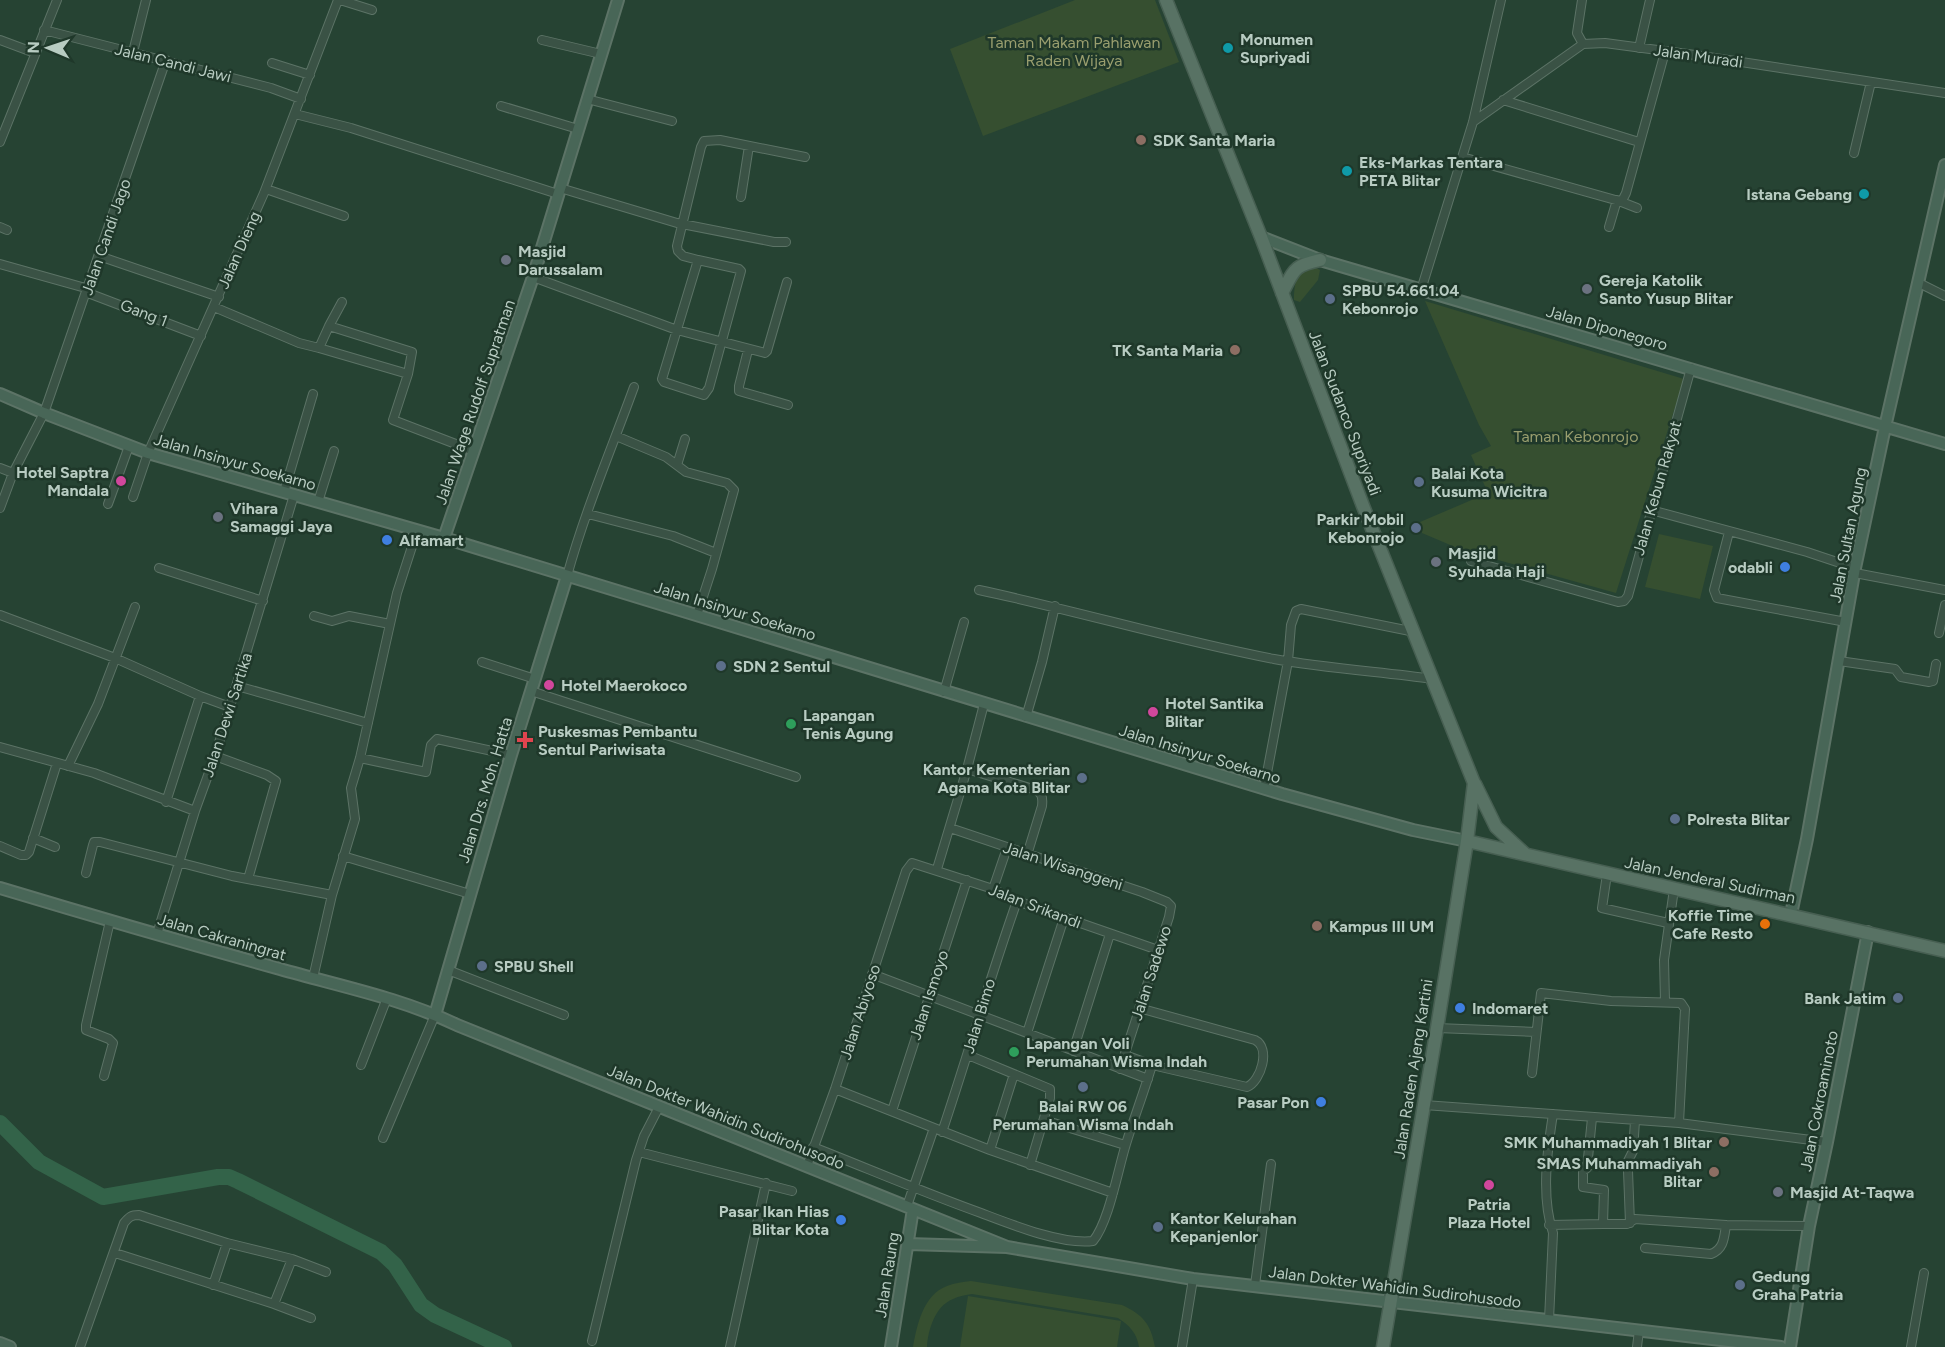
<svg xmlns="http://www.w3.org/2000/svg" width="1945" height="1347" viewBox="0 0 1945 1347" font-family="Figtree,sans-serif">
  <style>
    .green { fill: #364f30 }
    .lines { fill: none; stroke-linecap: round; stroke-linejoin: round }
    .river { stroke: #336349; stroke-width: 16 }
    .street-casing { stroke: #5c7366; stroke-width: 10 }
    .secondary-casing { stroke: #5c7366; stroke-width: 14 }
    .primary-casing { stroke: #475f52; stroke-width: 15 }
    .street { stroke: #3a5245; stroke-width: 8 }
    .secondary { stroke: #486657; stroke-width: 10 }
    .primary { stroke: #587264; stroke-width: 12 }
    .culture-dot { fill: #0f9aa8; stroke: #1f382a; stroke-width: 2 }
    .education-dot { fill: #8d6e63; stroke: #1f382a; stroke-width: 2 }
    .worship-dot { fill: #6b7280; stroke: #1f382a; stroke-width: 2 }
    .service-dot { fill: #5c6f8a; stroke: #1f382a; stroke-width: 2 }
    .hotel-dot { fill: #d1479c; stroke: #1f382a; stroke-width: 2 }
    .shop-dot { fill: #3f7fe0; stroke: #1f382a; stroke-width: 2 }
    .leisure-dot { fill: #2e9e5b; stroke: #1f382a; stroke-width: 2 }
    .health-dot { fill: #e0444e; stroke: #1f382a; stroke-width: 2 }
    .food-dot { fill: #e8710a; stroke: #1f382a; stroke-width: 2 }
    .labels { text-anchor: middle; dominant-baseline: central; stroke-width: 5; stroke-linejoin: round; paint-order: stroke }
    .poi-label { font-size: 16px; font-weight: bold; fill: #b8ccc2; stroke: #1f382a; text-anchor: start }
    .park-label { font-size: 16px; fill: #999e6e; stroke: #1f382a }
    .street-label { font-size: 16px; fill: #b8ccc2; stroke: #1f382a }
  </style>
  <rect width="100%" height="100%" fill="#264333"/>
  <!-- green -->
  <path class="green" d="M1075 0H1155L1179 62 983 136 950 49Z
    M1313 266 1320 270 1318 280 1300 302 1294 300C1294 285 1296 268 1313 266Z
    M1425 301 1684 379 1616 593 1462 550 1422 533 1420 522 1488 493 1471 455 1491 446 1479 425Z
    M1659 534 1713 546 1700 599 1645 587Z
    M971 1281 1122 1305C1143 1315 1151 1324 1155 1347H1139C1137 1333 1129 1325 1118 1318L972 1294C966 1295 959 1296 953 1299 935 1306 928 1330 927 1347H913C917 1325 923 1295 947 1286 955 1283 963 1282 971 1281Z
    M968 1296 1121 1321 1117 1347H960Z"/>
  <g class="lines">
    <!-- river -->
    <path class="river" d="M0 1123 39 1162 103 1197 218 1177H229L238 1181 381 1252 395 1265 421 1305 435 1315 504 1347"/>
    <defs>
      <path id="street" d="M340 0 372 10
        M1582 0 1577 33 1583 44
        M44 30 271 88 301 99
        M0 40 35 53
        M542 40 601 54
        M1639 48 1650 0
        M133 52 146 0
        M272 63 310 75
        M587 99 672 121
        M1503 100 1639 142
        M501 106 578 129
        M295 114 351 128 558 194
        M1473 122 1583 44 1605 43 1695 55 1945 93
        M0 142 57 0
        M1854 153 1871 82
        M1462 157 1619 201 1637 208
        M560 188 677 223 774 242H786
        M266 189 344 216
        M741 197 749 146
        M1619 201 1623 199 1626 193 1665 52
        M0 227 7 230
        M1609 227 1617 200
        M99 256 219 297
        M698 260 739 269 741 271 709 388 704 395 664 382 662 379 698 260 683 256 678 251 677 246 701 147 704 141 720 140 805 157
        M0 264 89 289
        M533 277 677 330 765 353 767 351 787 282
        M1919 283 1945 296
        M1421 290 1473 122 1501 0
        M88 293 201 336
        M214 307 299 343 319 348 329 326 412 352 408 374 393 420 474 451
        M329 326 342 302
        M319 348 408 374
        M748 350 739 386V391L788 405
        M616 436 666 457 686 472 727 483 734 490 712 569 697 615
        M677 465 685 439
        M0 468 13 473
        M284 492 313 394
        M133 497 148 453 264 193 338 0
        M318 502 334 451
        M108 504 129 446
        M0 508 13 473 44 413 166 60
        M1651 510 1807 552 1855 568
        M588 514 673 536 716 553
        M1729 532 1714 590 1717 598 1846 622
        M1471 561 1618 602 1624 601 1628 596 1691 368
        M159 568 263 601
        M1855 573 1945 590
        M567 576C585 511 611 450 634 387
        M979 590C1078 611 1175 640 1274 659 1325 668 1381 672 1433 679
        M0 615 115 658 200 696 230 707
        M314 616 332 621 349 616 390 624
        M1939 633 1945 605
        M1839 661 1895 669 1901 677 1929 682 1933 681 1936 664
        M482 662 535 679
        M237 686 368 723
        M531 691 796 777
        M944 692 964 622
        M1026 717 1042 662 1055 606
        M0 747 94 773 195 811
        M215 756 267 775 276 781 248 879
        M360 758 426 772 431 745 437 739 511 755
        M68 766 98 704 135 607
        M967 769 1033 789C1042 792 1043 797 1042 806L1027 855
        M1264 789 1288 661 1291 625 1296 611 1301 609 1415 632
        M166 802 200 696
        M950 828 1142 892 1167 902 1171 906 1169 917 1120 1069
        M33 838 55 847
        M0 846 21 855H26L29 852 57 763
        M343 856 470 894
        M937 869 967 769 984 704
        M86 873 93 845 94 842H100L232 876 332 895
        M1607 874 1602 908 1668 923
        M993 889 1007 848
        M157 934 195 811 215 756 294 495
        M448 970 564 1015
        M872 974 1148 1079
        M313 978 332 895 355 819 351 788 360 758 397 593 417 531
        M1665 1001 1664 960 1674 889
        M1437 1028 1536 1032
        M1027 1033 1064 918
        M1073 1051 1110 934
        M968 1055 1050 1089V1098L1030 1165
        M1125 1055 1152 1065 1247 1087C1261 1081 1271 1048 1255 1040L1139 1008
        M361 1065 387 998
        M1532 1073 1541 993 1611 1001 1681 1003 1685 1009 1679 1123
        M104 1076 113 1043 109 1039 86 1030V1025L110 921
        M835 1089 990 1150 1113 1193
        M1424 1105 1679 1123 1827 1142
        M892 1111 967 880
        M1592 1118 1587 1168 1583 1171V1187L1604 1190 1603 1224H1627L1635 1219 1726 1225 1809 1226
        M1044 1120 1125 1145
        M942 1132C968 1055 990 977 1017 901
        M383 1138 435 1015
        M813 1147C869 1169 925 1193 981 1213 1010 1224 1062 1245 1093 1241 1109 1222 1118 1169 1126 1144 1134 1118 1144 1092 1152 1065
        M990 1150 1014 1074
        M639 1152 792 1191
        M807 1166 835 1089 906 871 912 863 993 889 1017 901 1158 950
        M907 1206 934 1128
        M1630 1223 1628 1171V1161L1633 1151 1635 1121
        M1549 1225 1603 1224
        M1645 1248 1711 1254C1724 1249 1724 1238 1726 1225
        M115 1253 274 1304 311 1318
        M213 1285 227 1243
        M1255 1285 1271 1164
        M274 1304 292 1259
        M1549 1320 1553 1233C1541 1197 1547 1152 1553 1114
        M592 1341 636 1160 644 1136 659 1107
        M80 1347 124 1223C129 1217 131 1215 139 1215L227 1243 292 1259 326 1272
        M730 1347 766 1183
        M1182 1347 1193 1279
        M1637 1347 1639 1330
        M1911 1347 1924 1273"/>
      <path id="secondary" d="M1261 237 1320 260 1945 444
        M0 394 44 413 148 453 444 538 1282 794 1413 830 1467 841
        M444 538 533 277 618 0
        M0 888C93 916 186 943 280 969 339 986 401 998 457 1025L1007 1247
        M1791 914 1807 839 1855 568 1885 427 1945 165
        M435 1015 511 755 567 576
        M908 1244 1007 1247 1193 1279 1781 1347
        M0 1343 10 1347
        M891 1347 913 1209
        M1790 1347 1809 1226 1827 1142 1868 932"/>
      <path id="primary" d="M1166 0 1261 237 1363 506 1474 783 1467 841 1437 1028 1383 1347
        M1282 293C1295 269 1293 266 1320 260
        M1475 784 1496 827 1525 854
        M1467 841 1945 951"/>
    </defs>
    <!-- street casing -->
    <use href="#street" class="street-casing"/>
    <!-- secondary casing -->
    <use href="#secondary" class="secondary-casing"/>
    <!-- primary casing -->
    <use href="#primary" class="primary-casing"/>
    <!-- street -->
    <use href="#street" class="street"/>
    <!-- secondary -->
    <use href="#secondary" class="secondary"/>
    <!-- primary -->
    <use href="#primary" class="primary"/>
  </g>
  <!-- markers -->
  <g class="culture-dot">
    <circle cx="1228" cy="48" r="6"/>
    <circle cx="1347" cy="171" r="6"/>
    <circle cx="1864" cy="194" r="6"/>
  </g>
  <g class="education-dot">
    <circle cx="1141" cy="140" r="6"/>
    <circle cx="1235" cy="350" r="6"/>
    <circle cx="1317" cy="926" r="6"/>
    <circle cx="1724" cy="1142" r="6"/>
    <circle cx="1714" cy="1172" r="6"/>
  </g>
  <g class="worship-dot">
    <circle cx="506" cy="260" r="6"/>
    <circle cx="1587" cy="289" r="6"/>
    <circle cx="218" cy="517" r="6"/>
    <circle cx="1436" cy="562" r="6"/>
    <circle cx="1778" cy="1192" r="6"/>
  </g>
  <g class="service-dot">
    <circle cx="1330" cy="299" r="6"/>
    <circle cx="1419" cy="482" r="6"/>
    <circle cx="1416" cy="528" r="6"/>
    <circle cx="721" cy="666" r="6"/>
    <circle cx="1082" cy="778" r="6"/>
    <circle cx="1675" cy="819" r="6"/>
    <circle cx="482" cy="966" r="6"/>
    <circle cx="1898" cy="998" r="6"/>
    <circle cx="1083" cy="1087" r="6"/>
    <circle cx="1158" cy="1227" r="6"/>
    <circle cx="1740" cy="1285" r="6"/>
  </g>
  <g class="hotel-dot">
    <circle cx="121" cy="481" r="6"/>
    <circle cx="549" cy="685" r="6"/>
    <circle cx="1153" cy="712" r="6"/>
    <circle cx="1489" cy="1185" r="6"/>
  </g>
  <g class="shop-dot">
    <circle cx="387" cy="540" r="6"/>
    <circle cx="1785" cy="567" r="6"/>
    <circle cx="1460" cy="1008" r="6"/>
    <circle cx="1321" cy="1102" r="6"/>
    <circle cx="841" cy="1220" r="6"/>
  </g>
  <g class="leisure-dot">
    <circle cx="791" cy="724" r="6"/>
    <circle cx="1014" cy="1052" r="6"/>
  </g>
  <path class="health-dot" d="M522 731h6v6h6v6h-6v6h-6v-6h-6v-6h6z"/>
  <circle class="food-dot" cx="1765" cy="924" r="6"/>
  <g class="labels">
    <!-- poi labels -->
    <g class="poi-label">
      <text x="1240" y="39">Monumen<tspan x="1240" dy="18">Supriyadi</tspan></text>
      <text x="1153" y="140">SDK Santa Maria</text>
      <text x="1359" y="162">Eks-Markas Tentara<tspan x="1359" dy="18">PETA Blitar</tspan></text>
      <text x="1852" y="194" text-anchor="end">Istana Gebang</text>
      <text x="518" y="251">Masjid<tspan x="518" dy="18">Darussalam</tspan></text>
      <text x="1599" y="280">Gereja Katolik<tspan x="1599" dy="18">Santo Yusup Blitar</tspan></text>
      <text x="1342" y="290">SPBU 54.661.04<tspan x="1342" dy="18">Kebonrojo</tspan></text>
      <text x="1223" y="350" text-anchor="end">TK Santa Maria</text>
      <text x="109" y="472" text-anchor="end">Hotel Saptra<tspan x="109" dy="18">Mandala</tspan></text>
      <text x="1431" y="473">Balai Kota<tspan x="1431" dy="18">Kusuma Wicitra</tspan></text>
      <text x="230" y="508">Vihara<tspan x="230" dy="18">Samaggi Jaya</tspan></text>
      <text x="1404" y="519" text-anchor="end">Parkir Mobil<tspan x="1404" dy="18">Kebonrojo</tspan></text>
      <text x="399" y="540">Alfamart</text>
      <text x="1448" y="553">Masjid<tspan x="1448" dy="18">Syuhada Haji</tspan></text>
      <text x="1773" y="567" text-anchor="end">odabli</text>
      <text x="733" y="666">SDN 2 Sentul</text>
      <text x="561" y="685">Hotel Maerokoco</text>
      <text x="1165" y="703">Hotel Santika<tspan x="1165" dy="18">Blitar</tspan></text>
      <text x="803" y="715">Lapangan<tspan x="803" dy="18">Tenis Agung</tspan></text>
      <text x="538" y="731">Puskesmas Pembantu<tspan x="538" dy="18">Sentul Pariwisata</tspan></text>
      <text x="1070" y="769" text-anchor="end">Kantor Kementerian<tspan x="1070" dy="18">Agama Kota Blitar</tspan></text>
      <text x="1687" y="819">Polresta Blitar</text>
      <text x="1753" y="915" text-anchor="end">Koffie Time<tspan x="1753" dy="18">Cafe Resto</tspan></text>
      <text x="1329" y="926">Kampus III UM</text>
      <text x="494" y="966">SPBU Shell</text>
      <text x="1886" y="998" text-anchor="end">Bank Jatim</text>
      <text x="1472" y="1008">Indomaret</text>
      <text x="1026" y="1043">Lapangan Voli<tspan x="1026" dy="18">Perumahan Wisma Indah</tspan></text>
      <text x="1309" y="1102" text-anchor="end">Pasar Pon</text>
      <text x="1083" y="1106" text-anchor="middle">Balai RW 06<tspan x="1083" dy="18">Perumahan Wisma Indah</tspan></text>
      <text x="1712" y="1142" text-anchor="end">SMK Muhammadiyah 1 Blitar</text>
      <text x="1702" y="1163" text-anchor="end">SMAS Muhammadiyah<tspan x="1702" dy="18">Blitar</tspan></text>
      <text x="1790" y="1192">Masjid At-Taqwa</text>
      <text x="1489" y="1204" text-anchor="middle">Patria<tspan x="1489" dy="18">Plaza Hotel</tspan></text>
      <text x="829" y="1211" text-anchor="end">Pasar Ikan Hias<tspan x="829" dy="18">Blitar Kota</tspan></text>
      <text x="1170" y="1218">Kantor Kelurahan<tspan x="1170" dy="18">Kepanjenlor</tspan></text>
      <text x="1752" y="1276">Gedung<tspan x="1752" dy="18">Graha Patria</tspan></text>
    </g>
    <!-- park labels -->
    <g class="park-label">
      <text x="1074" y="42">Taman Makam Pahlawan<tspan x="1074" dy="18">Raden Wijaya</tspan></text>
      <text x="1576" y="436">Taman Kebonrojo</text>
    </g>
    <!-- street labels -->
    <g class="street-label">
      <text transform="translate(1698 56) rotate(8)">Jalan Muradi</text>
      <text transform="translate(173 63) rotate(14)">Jalan Candi Jawi</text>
      <text transform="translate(106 237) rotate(-71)">Jalan Candi Jago</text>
      <text transform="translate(239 250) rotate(-66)">Jalan Dieng</text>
      <text transform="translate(144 313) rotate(21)">Gang 1</text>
      <text transform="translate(1607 328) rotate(16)">Jalan Diponegoro</text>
      <text transform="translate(475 402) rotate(-71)">Jalan Wage Rudolf Supratman</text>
      <text transform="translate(1345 413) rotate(69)">Jalan Sudanco Supriyadi</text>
      <text transform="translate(235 462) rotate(16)">Jalan Insinyur Soekarno</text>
      <text transform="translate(1657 488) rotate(-74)">Jalan Kebun Rakyat</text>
      <text transform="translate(1848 535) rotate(-79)">Jalan Sultan Agung</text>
      <text transform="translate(735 611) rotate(17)">Jalan Insinyur Soekarno</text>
      <text transform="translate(227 715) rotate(-72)">Jalan Dewi Sartika</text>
      <text transform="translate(1200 754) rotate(17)">Jalan Insinyur Soekarno</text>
      <text transform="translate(485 790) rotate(-73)">Jalan Drs. Moh. Hatta</text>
      <text transform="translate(1063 866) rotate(18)">Jalan Wisanggeni</text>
      <text transform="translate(1710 880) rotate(12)">Jalan Jenderal Sudirman</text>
      <text transform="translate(1035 906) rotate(21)">Jalan Srikandi</text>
      <text transform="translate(222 937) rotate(16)">Jalan Cakraningrat</text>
      <text transform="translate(1151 973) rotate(-72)">Jalan Sadewo</text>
      <text transform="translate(929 995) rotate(-72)">Jalan Ismoyo</text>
      <text transform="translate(860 1012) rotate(-72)">Jalan Abiyoso</text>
      <text transform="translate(979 1016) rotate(-73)">Jalan Bimo</text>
      <text transform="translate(1413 1069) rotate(-81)">Jalan Raden Ajeng Kartini</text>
      <text transform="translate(1819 1101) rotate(-79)">Jalan Cokroaminoto</text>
      <text transform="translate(726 1117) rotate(22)">Jalan Dokter Wahidin Sudirohusodo</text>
      <text transform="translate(887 1275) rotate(-81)">Jalan Raung</text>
      <text transform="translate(1395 1287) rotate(7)">Jalan Dokter Wahidin Sudirohusodo</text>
    </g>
  </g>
  <!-- north arrow -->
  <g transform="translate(48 48) rotate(272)" stroke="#1f382a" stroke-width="4.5" paint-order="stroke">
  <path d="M0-4.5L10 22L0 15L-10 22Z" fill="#b8ccc2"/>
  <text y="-9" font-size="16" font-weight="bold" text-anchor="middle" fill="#b8ccc2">N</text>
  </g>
</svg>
